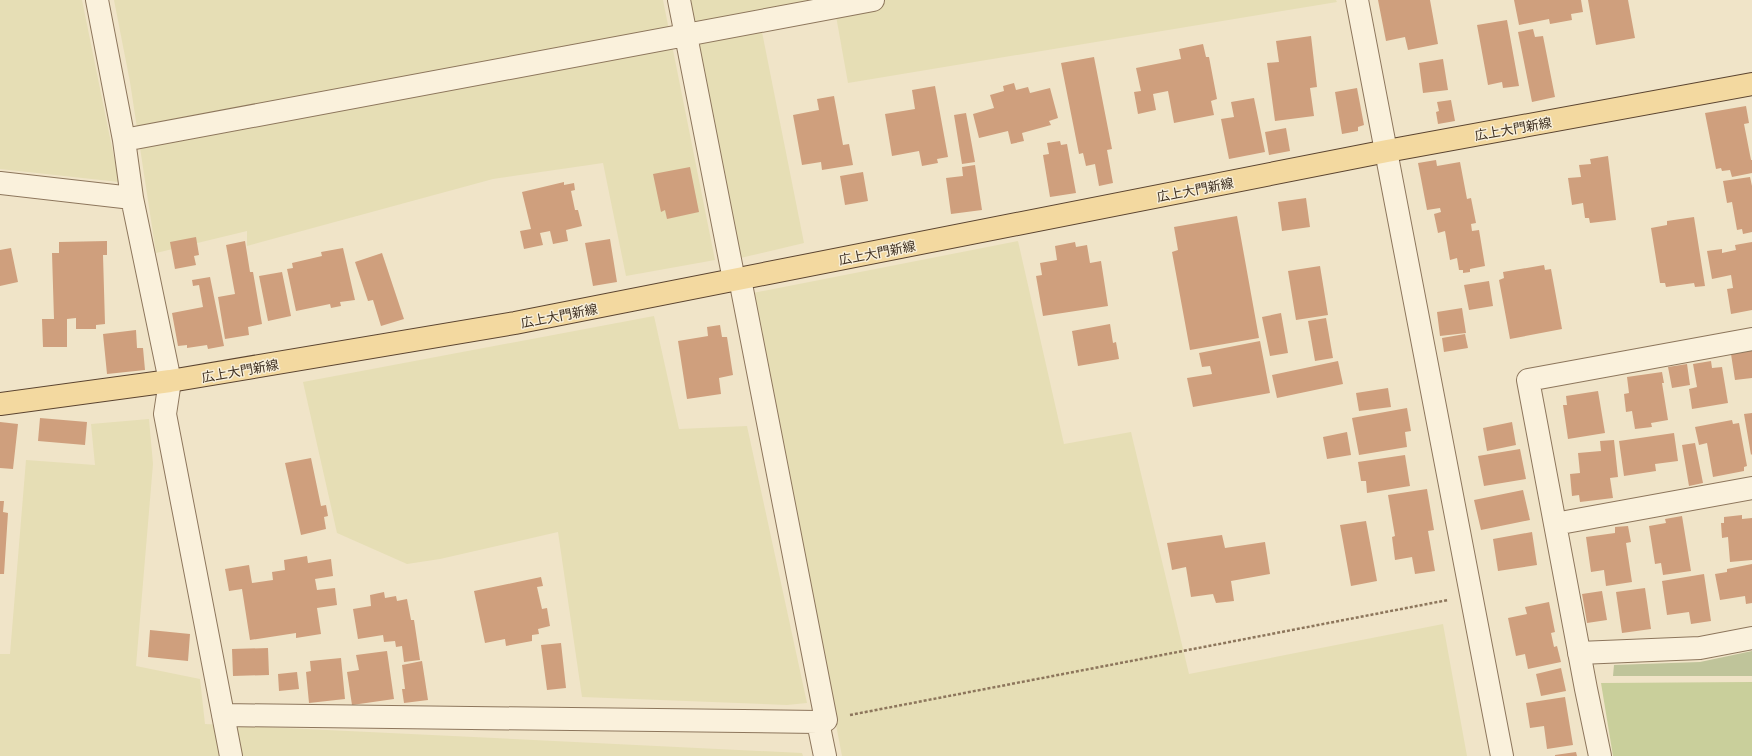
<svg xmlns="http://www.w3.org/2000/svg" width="1752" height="756" viewBox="0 0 1752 756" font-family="Literata,'Noto Sans JP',serif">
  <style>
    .farmland { fill: #e6deb5 }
    .green { fill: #c9cf9b }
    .cemetery { fill: #bfc49a }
    .building { fill: #cf9f7d }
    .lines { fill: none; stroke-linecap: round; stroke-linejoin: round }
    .minor-casing { stroke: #8d765c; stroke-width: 24 }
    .major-casing { stroke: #5b4430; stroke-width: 24 }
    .path { stroke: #8d765c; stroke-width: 2.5; stroke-dasharray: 3 2; stroke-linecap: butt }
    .minor { stroke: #faf1dc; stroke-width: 22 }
    .major { stroke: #f3d9a0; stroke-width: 22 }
    .labels { text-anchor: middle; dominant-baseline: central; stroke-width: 3; stroke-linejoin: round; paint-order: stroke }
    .street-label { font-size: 13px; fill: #3d2e20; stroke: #f7eed8 }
  </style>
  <rect width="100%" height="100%" fill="#f0e4c8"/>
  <!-- farmland -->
  <path class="farmland" d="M0 0H82L119 182 0 169Z
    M114 0H663L715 260 626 276 603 163 493 179 247 246V231L156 253 130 82Z
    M687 0H1336L1337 2 848 83 836 16 762 32 804 243 732 260Z
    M1018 241 1064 444 1131 432 1189 674 1443 624 1467 756H842L753 293Z
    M654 316 679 429 747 426 807 703 787 705 582 697 558 532 440 559 407 564 337 533 303 382Z
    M149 419 153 464 136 666 200 679 205 724 802 753 803 756H0V654H10L26 460 95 465 91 424Z"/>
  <!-- green -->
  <path class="green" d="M1752 682V756H1613L1601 683Z"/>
  <!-- cemetery -->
  <path class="cemetery" d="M1752 651V676H1613L1614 665 1700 662Z"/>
  <!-- building -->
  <path class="building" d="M1378 0H1430L1438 44 1408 50 1405 37 1386 41Z
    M1514 0H1581L1583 12 1571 14 1572 20 1550 24 1549 19 1519 25Z
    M1588 0H1628L1635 38 1596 45Z
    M1507 20 1519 86 1503 88 1502 82 1488 85 1477 25Z
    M1533 29 1535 37 1543 36 1555 97 1532 102 1518 32Z
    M1311 36 1317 87 1310 88 1314 116 1275 121 1267 63 1279 62 1276 41Z
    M1203 44 1206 57H1209L1217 99 1211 101 1214 115 1174 123 1168 91 1153 94 1156 110 1138 114 1134 92 1141 91 1136 68 1181 59 1179 49Z
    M1094 57 1112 149 1107 150 1113 183 1099 186 1095 164 1086 166 1083 153 1079 154 1061 63Z
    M1443 59 1448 90 1423 93 1419 63Z
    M1014 83 1016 90 1028 87 1030 93 1050 88 1058 118 1049 121 1051 125 1022 133 1024 141 1011 144 1008 131 979 138 973 114 994 108 990 95 1004 91 1003 86Z
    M935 86 948 157 937 159 938 163 922 166 919 151 892 156 885 114 915 109 912 90Z
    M1357 88 1364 125 1358 127V131L1342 134 1335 92Z
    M834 96 843 145 849 144 853 165 822 170 821 162 802 165 793 115 819 110 817 99Z
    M1254 98 1265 152 1229 159 1221 119 1234 117 1231 102Z
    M1451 100 1455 121 1438 124 1436 112 1439 111 1437 102Z
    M1746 106 1749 123 1744 124 1751 160H1752V173L1732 177 1730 170 1722 171 1721 168 1716 169 1705 113Z
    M966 113 975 162 962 164 954 115Z
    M1286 128 1290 151 1269 155 1265 132Z
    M1060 141 1061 145 1067 144 1076 193 1050 197 1043 155 1049 154 1047 143Z
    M1608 156 1616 220 1590 223 1589 218H1585L1583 203 1572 205 1568 178 1581 177 1579 165 1591 164 1590 159Z
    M1436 160 1437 166 1460 162 1467 199 1471 198 1476 223 1471 224 1472 231 1479 230 1485 266 1470 269V272L1463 273V270H1459L1457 258 1450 260 1445 231 1438 233 1434 214 1441 212 1440 208 1427 210 1418 163Z
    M975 165 982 210 951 214 946 178 963 176 962 167Z
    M690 167 699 212 667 219 665 210 661 212 653 174Z
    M863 172 868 201 845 205 840 176Z
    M1750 177 1752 186V232L1743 234 1742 229 1737 230 1732 202 1727 203 1723 181Z
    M564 182V185L574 183 575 190 571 191 575 210H578L582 226 566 230 568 241 553 244 550 231 540 233 543 245 524 249 520 231 531 229 522 192Z
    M1306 198 1310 227 1282 231 1278 202Z
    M1237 216 1259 338 1190 350 1172 252 1178 250 1174 227Z
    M1694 217 1705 286 1695 287 1694 283 1666 287 1665 283H1660L1651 228 1667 225V221Z
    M196 237 199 255 194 256 196 265 175 269 170 242Z
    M610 239 617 282 593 286 585 243Z
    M107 241V255H103L105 324 96 325V329H76V318L67 319V347H43L42 319H54L52 253H59V242Z
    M245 241 250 272H253L262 324 248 327 249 335 225 339 218 297 235 294 226 245Z
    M1075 242 1076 247 1087 245 1090 263 1101 261 1108 306 1043 316 1036 276 1042 275 1040 263 1057 260 1055 246Z
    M1752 242V310L1731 314 1727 289 1733 288 1731 275 1712 279 1707 251 1722 249V253L1736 250 1735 245Z
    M11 248 18 282 0 286V250Z
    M343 248 355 300 340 302 341 306 331 308 330 304 296 311 287 269 293 268 292 263 322 256 321 252Z
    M382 253 404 319 381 326 373 300 368 301 355 262Z
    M1544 265 1545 270 1551 269 1562 329 1510 339 1499 280 1504 278 1503 272Z
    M1320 266 1328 315 1296 320 1288 271Z
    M282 272 291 316 268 321 259 276Z
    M210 277 224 346 208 349 207 345 187 348V345L178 346 172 313 203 307 199 285 193 286 192 280Z
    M1489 281 1493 306 1469 310 1464 285Z
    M1462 308 1466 333 1440 336 1437 312Z
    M1281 313 1288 353 1270 356 1262 317Z
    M1326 318 1333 358 1315 361 1308 321Z
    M1110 324 1113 343 1116 342 1119 359 1078 366 1072 331Z
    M720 325 722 337H727L733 375 719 378 721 394 687 399 678 341 708 336 707 327Z
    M136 330 137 348H143L145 370 107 374 103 334Z
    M1465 334 1468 348 1444 352 1442 338Z
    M1260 341 1270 393 1193 407 1187 378 1212 374 1210 366 1202 367 1199 353Z
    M1752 350V378L1735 380 1731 354Z
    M1338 361 1343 384 1277 398 1272 375Z
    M1711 361 1712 368 1722 367 1728 403 1692 409 1689 389 1697 387 1693 364Z
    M1687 364 1690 385 1672 388 1668 367Z
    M1662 372 1664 383H1662L1668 420 1651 423 1652 427 1635 429 1632 411 1626 412 1624 394 1629 393 1627 377Z
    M1388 388 1391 407 1359 411 1356 393Z
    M1598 391 1605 433 1568 439 1563 405H1567L1566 396Z
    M1407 408 1411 431 1405 432 1407 447 1359 455 1352 418Z
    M1752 413V454L1751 455 1744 414Z
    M40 418 87 422 85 445 38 441Z
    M1732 420 1733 424 1739 423 1747 466 1744 467V471L1713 477 1707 443 1699 445 1695 427Z
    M0 422 18 424 13 469 0 468Z
    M1512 422 1516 445 1487 451 1483 428Z
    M1347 432 1351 455 1327 459 1323 437Z
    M1674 433 1678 461 1655 464 1656 471 1624 476 1619 441Z
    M1614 440 1618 477 1610 478 1613 498 1580 502 1579 495 1572 496 1570 474 1580 473 1578 453 1601 451 1600 441Z
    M1695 443 1703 483 1689 486 1682 445Z
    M1520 449 1526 479 1484 486 1478 456Z
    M1405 455 1410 486 1367 493 1366 481H1361L1358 462Z
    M311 458 321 506 326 505 328 516 324 517 326 529 301 535 285 463Z
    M1427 489 1434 530 1428 531 1435 571 1415 574 1412 557 1395 560 1392 537 1395 536 1388 495Z
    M1523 490 1530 520 1481 530 1474 500Z
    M0 501H4L3 512 8 513 4 574H0Z
    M1742 515V519L1752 518V560L1730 562 1728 537 1722 538 1721 523H1724V517Z
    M1682 516 1691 571 1663 575 1661 563 1655 564 1649 526 1666 523 1665 519Z
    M1366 521 1377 581 1351 586 1340 525Z
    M1628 526 1631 542 1626 543 1632 582 1606 586 1604 570 1591 572 1586 537 1615 533V527Z
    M1532 532 1537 565 1498 571 1493 539Z
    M1222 535 1225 548 1265 542 1270 574 1231 581 1234 601 1216 603 1213 594 1191 597 1186 567 1172 570 1167 543Z
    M307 556 308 563 331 559 333 576 315 579 317 590 335 588 337 605 317 608 321 634 296 638V633L250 640 242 589 229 591 225 569 249 565 252 583 273 580 272 572 285 570 284 560Z
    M1752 564V603L1746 604 1745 596 1720 600 1715 574 1727 572V569Z
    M1704 574 1711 621 1691 624 1689 612 1667 615 1662 581Z
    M541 577 543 586 537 587 542 609 547 608 550 626 538 629 539 634 532 635V641L506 646 505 639 485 643 474 591Z
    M1645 588 1651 629 1622 633 1616 592Z
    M1602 591 1607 620 1587 623 1582 594Z
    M384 592 385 598 396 596 397 601 407 599 411 620H414L420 660 404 662 402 646 396 647 395 641 384 642 383 635 358 639 353 609 371 606 370 595Z
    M1549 602 1555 632 1551 633 1554 647 1557 646 1561 662 1528 669 1525 654 1516 656 1508 618 1527 614 1525 607Z
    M150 630 190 634 188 661 148 657Z
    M561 643 566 688 547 690 541 645Z
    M268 648 269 675 233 676 232 649Z
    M387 651 394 699 352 705 347 672 359 670 356 655Z
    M341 658 345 699 309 703 306 672 311 671 310 661Z
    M422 661 428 700 404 703 402 689H405L402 665Z
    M1561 668 1566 691 1541 696 1536 674Z
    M297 672 299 689 279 691 278 674Z
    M1565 697 1573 745 1547 749 1544 726 1530 728 1526 703Z
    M1576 752 1577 756H1555V755Z"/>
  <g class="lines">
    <defs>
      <path id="minor" d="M97 0 124 140 132 198 170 381 165 414 231 756
        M679 0 734 280
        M1357 0 1502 756
        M124 140 873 0
        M0 183 132 198
        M740 279 826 720
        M1555 524 1752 488
        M1579 653 1700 648 1752 638
        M223 715 818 722 825 756
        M1600 756 1586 689 1528 380 1752 339"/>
      <path id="major" d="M0 404 170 381 515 323 1387 151 1752 84"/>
    </defs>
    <!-- minor casing -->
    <use href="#minor" class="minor-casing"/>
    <!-- major casing -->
    <use href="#major" class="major-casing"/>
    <!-- path -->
    <path class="path" d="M850 715 1448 600"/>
    <!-- minor -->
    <use href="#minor" class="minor"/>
    <!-- major -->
    <use href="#major" class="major"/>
  </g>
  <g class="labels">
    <!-- street labels -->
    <g class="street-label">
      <text transform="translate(1513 128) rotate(-10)">広上大門新線</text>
      <text transform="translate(1195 189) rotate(-11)">広上大門新線</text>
      <text transform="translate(877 252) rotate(-11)">広上大門新線</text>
      <text transform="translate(559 315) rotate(-11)">広上大門新線</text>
      <text transform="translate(240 370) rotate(-10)">広上大門新線</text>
    </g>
  </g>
</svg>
